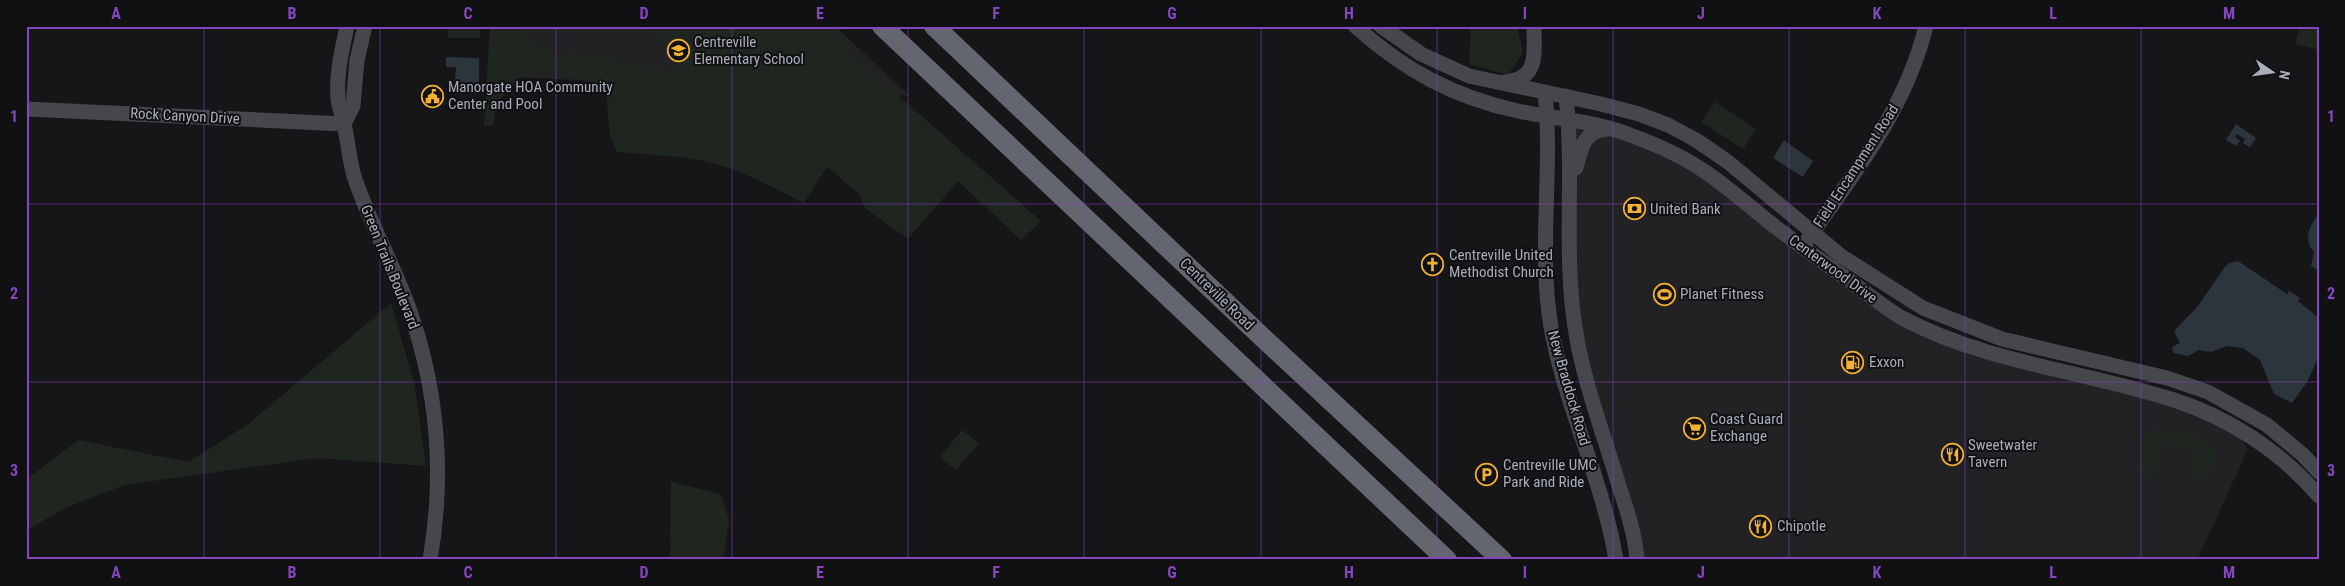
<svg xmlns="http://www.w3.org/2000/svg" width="2345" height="586" viewBox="0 0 2345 586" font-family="'Roboto Condensed',sans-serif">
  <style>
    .built { fill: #222225 }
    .green { fill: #1e261f }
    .water { fill: #2c353c }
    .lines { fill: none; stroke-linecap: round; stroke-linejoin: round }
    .secondary { stroke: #45474d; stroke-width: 15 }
    .highway { stroke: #63666e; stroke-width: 20 }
    .grid { fill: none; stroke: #8446be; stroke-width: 1; stroke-opacity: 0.55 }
    .labels { text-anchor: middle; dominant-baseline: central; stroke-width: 4; stroke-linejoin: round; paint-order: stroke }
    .poi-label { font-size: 15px; fill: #a8adb8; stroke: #111113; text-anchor: start }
    .street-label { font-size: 15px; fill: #a8adb8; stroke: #111113 }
    .neatline { fill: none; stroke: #8446be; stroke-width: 2 }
    .grid-label { font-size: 16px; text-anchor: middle; font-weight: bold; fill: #8446be }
  </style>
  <rect width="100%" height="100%" fill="#161618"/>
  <!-- built -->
  <path class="built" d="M495 26H835L910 96 495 76Z
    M1568 120 1683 159 1900 317 2229 423 2248 449 2197 560H1637L1571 309Z"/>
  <!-- green -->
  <path class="green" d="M448 26H481L480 38H448Z
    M490 26 518 29 533 42 554 54 575 53 676 72 682 41 636 30 637 26H832L848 41 844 48 1041 221 1021 240 958 181 908 239 865 208 859 194 827 167 804 203C775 188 745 172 712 163 681 155 649 155 617 152L610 136 606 90 591 82 526 69 497 103 493 125 484 126Z
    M1471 26H1517L1523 53 1508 75 1469 64Z
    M2300 26H2319V50L2295 44Z
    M1715 102 1756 129 1743 149 1701 122Z
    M391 303 414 382 426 466 317 458 124 485 63 509 26 531V480L78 440 188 462 247 425Z
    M2155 429C2167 429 2211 436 2215 450 2217 458 2211 472 2209 480L2191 476 2197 450 2162 442 2152 479 2133 475 2142 436Z
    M962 430 979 443 956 470 940 457Z
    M671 482 721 494 729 520 723 560H670Z"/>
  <!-- water -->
  <path class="water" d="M446 57 479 58V94L454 93 456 67H446Z
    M2236 124 2256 138 2250 147 2243 143 2245 139 2237 134 2235 137 2240 141 2236 146 2226 140Z
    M1784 140 1813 161 1803 177 1773 158Z
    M2319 214V269L2317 270 2311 266 2314 252C2303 241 2309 225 2319 214Z
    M2238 261 2287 294 2289 291 2300 298 2298 301 2319 318V356L2307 382 2292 403 2274 394 2260 360 2243 348 2227 346 2211 352 2199 350 2188 356 2173 353 2172 347 2180 343 2174 331 2198 306 2224 268 2229 263Z"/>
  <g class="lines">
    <!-- secondary -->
    <path class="secondary" d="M347 26C342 50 336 74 338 98 338 106 343 115 344 124 348 141 349 159 354 176 370 225 397 270 413 320 438 397 444 479 430 560
      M1355 26C1404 70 1453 97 1518 111 1555 119 1595 121 1630 135 1655 144 1682 156 1704 171 1728 187 1750 207 1773 225 1799 245 1826 264 1853 283 1869 295 1885 308 1902 318 1987 363 2084 371 2174 400 2230 418 2281 452 2319 496
      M1381 26 1421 54 1469 76 1601 104 1639 114 1668 125 1696 140 1728 162 1841 256 1923 308 2002 339 2167 378 2208 392 2267 425 2303 455 2319 472
      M1505 82C1539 79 1534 54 1534 28
      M1545 92C1553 170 1538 250 1551 327 1565 406 1603 480 1616 560
      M1566 96C1575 177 1562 259 1577 339 1586 389 1605 438 1619 486 1627 510 1635 534 1637 560
      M26 109 344 124
      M344 124 353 106 357 60 365 26
      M1576 168C1581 148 1584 130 1608 129
      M1807 240C1855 173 1906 108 1926 26"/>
    <!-- highway -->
    <path class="highway" d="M882 26 1447 560
      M934 26 1261 336 1502 560"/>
  </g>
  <!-- grid -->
  <path class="grid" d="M204 26V560M380 26V560M556 26V560M732 26V560M908 26V560M1084 26V560M1261 26V560M1437 26V560M1613 26V560M1789 26V560M1965 26V560M2141 26V560M26 204H2319M26 382H2319"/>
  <!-- icons -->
  <defs>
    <symbol id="school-ring" viewBox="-11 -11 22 22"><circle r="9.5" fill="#111113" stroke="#f2b134" stroke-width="1.5"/><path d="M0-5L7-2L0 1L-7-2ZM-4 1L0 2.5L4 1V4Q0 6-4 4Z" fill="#f2b134"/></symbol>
    <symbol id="civic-ring" viewBox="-11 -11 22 22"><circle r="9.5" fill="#111113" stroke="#f2b134" stroke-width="1.5"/><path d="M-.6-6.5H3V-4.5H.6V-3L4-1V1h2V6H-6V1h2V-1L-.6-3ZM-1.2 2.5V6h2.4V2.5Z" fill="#f2b134"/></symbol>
    <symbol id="bank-ring" viewBox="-11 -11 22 22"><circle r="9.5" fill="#111113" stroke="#f2b134" stroke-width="1.5"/><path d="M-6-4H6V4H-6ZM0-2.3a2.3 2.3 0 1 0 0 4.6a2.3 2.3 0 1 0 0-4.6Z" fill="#f2b134"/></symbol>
    <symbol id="church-ring" viewBox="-11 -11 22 22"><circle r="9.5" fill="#111113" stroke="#f2b134" stroke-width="1.5"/><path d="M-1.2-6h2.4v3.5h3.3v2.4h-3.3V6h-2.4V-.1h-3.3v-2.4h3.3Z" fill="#f2b134"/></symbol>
    <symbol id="stadium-ring" viewBox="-11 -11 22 22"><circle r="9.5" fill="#111113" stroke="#f2b134" stroke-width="1.5"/><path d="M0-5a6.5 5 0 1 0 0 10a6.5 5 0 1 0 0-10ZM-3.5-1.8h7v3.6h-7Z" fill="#f2b134"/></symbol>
    <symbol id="fuel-ring" viewBox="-11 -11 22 22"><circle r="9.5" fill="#111113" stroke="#f2b134" stroke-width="1.5"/><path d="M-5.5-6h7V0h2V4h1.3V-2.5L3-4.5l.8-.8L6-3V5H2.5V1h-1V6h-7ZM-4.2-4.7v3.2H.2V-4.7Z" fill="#f2b134"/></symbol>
    <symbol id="supermarket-ring" viewBox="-11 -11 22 22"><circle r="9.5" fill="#111113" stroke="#f2b134" stroke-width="1.5"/><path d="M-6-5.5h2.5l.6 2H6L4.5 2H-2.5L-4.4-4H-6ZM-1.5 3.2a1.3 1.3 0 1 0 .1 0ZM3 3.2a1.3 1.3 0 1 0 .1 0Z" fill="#f2b134"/></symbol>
    <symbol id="restaurant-ring" viewBox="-11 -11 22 22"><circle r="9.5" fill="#111113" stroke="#f2b134" stroke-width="1.5"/><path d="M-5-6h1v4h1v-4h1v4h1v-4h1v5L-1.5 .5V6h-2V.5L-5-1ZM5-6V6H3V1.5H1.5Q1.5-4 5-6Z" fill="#f2b134"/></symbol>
    <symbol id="parking-ring" viewBox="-11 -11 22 22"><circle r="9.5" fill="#111113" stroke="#f2b134" stroke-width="1.5"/><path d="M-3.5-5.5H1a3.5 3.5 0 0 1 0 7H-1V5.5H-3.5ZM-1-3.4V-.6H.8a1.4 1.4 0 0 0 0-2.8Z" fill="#f2b134"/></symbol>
  </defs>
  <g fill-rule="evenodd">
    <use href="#school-ring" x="666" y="38" width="25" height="25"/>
    <use href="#civic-ring" x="420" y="84" width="25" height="25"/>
    <use href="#bank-ring" x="1622" y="196" width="25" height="25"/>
    <use href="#church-ring" x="1420" y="252" width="25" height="25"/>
    <use href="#stadium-ring" x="1652" y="282" width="25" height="25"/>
    <use href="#fuel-ring" x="1840" y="350" width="25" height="25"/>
    <use href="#supermarket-ring" x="1682" y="416" width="25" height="25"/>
    <use href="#restaurant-ring" x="1940" y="442" width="25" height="25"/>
    <use href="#parking-ring" x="1474" y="462" width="25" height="25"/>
    <use href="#restaurant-ring" x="1748" y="514" width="25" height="25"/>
  </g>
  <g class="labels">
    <!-- poi labels -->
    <g class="poi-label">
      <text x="694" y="42">Centreville<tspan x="694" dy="17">Elementary School</tspan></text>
      <text x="448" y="87">Manorgate HOA Community<tspan x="448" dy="17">Center and Pool</tspan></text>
      <text x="1650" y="209">United Bank</text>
      <text x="1449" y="255">Centreville United<tspan x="1449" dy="17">Methodist Church</tspan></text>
      <text x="1680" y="294">Planet Fitness</text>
      <text x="1869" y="362">Exxon</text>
      <text x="1710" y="419">Coast Guard<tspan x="1710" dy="17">Exchange</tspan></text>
      <text x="1968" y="445">Sweetwater<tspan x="1968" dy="17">Tavern</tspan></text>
      <text x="1503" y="465">Centreville UMC<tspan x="1503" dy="17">Park and Ride</tspan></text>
      <text x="1777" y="526">Chipotle</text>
    </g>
    <!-- street labels -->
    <g class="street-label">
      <text transform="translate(185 116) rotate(3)">Rock Canyon Drive</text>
      <text transform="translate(1856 166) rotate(-57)">Field Encampment Road</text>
      <text transform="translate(390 267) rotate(68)">Green Trails Boulevard</text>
      <text transform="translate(1833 269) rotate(36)">Centerwood Drive</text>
      <text transform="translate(1217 294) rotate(44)">Centreville Road</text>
      <text transform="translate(1569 388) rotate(74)">New Braddock Road</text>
    </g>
  </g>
  <!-- border -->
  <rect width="2345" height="586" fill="none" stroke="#111113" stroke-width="55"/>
  <!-- north arrow -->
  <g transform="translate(2272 72) rotate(103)" stroke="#111113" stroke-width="4" paint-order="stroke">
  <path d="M0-4L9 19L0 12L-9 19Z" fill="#a8adb8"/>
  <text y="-8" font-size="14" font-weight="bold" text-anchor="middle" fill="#a8adb8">N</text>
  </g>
  <rect x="28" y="28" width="2290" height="530" class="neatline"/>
  <g class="grid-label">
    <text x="116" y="19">A</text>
    <text x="292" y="19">B</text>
    <text x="468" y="19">C</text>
    <text x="644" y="19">D</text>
    <text x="820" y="19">E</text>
    <text x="996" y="19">F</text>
    <text x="1172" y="19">G</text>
    <text x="1349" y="19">H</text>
    <text x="1525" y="19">I</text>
    <text x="1701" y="19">J</text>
    <text x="1877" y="19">K</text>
    <text x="2053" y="19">L</text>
    <text x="2229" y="19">M</text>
    <text x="14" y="122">1</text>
    <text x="2331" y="122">1</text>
    <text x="14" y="299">2</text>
    <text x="2331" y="299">2</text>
    <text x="14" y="476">3</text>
    <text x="2331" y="476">3</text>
    <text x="116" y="578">A</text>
    <text x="292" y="578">B</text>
    <text x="468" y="578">C</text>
    <text x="644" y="578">D</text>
    <text x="820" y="578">E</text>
    <text x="996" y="578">F</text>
    <text x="1172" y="578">G</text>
    <text x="1349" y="578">H</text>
    <text x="1525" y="578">I</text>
    <text x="1701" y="578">J</text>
    <text x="1877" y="578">K</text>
    <text x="2053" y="578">L</text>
    <text x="2229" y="578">M</text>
  </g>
</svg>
